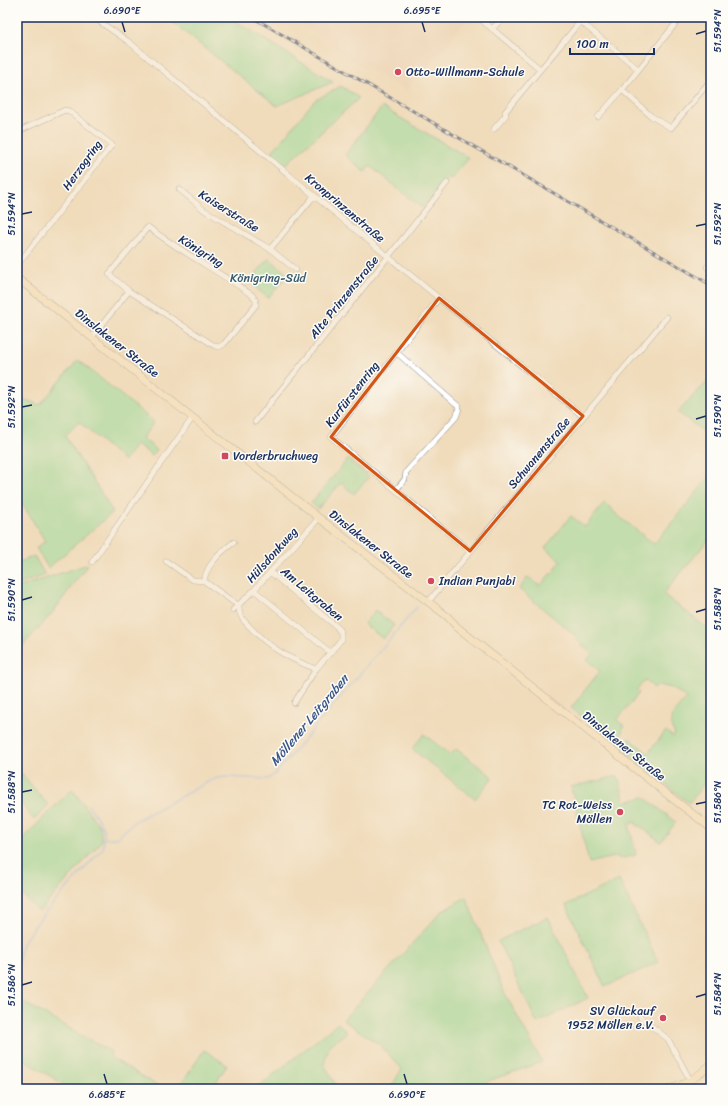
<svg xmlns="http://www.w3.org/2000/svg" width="728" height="1106" viewBox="0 0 728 1106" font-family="Sriracha,sans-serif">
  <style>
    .built { fill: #ecd3ba }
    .industrial { fill: #cec2b9 }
    .green { fill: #8fde9d; stroke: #55867e }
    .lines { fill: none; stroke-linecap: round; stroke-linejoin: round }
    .stream { stroke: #84b2ee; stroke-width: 1.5 }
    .minor-casing { stroke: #86868c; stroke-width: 6 }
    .secondary-casing { stroke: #86868c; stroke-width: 8 }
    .minor { stroke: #fff; stroke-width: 5 }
    .secondary { stroke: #fae7c3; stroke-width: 7 }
    .rail-casing { stroke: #1b2f5e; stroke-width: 3 }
    .rail { stroke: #fdfcf7; stroke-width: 1.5; stroke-dasharray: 4.5; stroke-linecap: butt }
    .marked { fill: none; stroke: #d45514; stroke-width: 3; stroke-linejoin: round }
    .ticks { fill: none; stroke: #1b2f5e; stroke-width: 1.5 }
    .poi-dot { fill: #d1495b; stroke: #fdfcf7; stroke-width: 1.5 }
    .labels { text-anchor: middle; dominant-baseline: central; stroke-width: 3; stroke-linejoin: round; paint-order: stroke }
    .poi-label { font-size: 12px; fill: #1b2f5e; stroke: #fdfcf7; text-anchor: start }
    .street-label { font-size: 12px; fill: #1b2f5e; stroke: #fdfcf7 }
    .park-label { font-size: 12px; fill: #385b6e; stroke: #fdfcf7 }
    .water-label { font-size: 13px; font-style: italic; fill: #3a5689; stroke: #fdfcf7 }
    .neatline { fill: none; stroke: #1b2f5e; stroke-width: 1.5 }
    .ticks-label { font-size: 10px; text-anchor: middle; fill: #1b2f5e }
  </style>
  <rect width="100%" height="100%" fill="#fdfcf7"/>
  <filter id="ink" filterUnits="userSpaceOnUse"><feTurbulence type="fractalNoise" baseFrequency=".025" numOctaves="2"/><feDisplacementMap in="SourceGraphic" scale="8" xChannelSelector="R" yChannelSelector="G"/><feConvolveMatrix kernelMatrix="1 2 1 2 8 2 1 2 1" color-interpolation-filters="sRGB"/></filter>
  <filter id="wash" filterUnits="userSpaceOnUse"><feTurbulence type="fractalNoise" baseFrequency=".012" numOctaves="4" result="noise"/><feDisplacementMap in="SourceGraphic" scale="16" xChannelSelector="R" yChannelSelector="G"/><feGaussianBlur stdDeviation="0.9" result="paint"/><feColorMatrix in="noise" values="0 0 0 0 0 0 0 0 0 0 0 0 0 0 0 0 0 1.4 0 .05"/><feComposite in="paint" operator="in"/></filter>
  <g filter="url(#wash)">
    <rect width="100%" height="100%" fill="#f0dcbb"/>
    <!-- built -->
    <path class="built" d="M309 17H469L406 91 340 53 326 38 302 25Z"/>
    <!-- industrial -->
    <path class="industrial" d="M246 17H275L267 29Z"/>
    <!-- green -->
    <path class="green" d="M177 17H229L333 82 277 106 171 21Z
      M341 86 359 98 285 165 271 153 314 101Z
      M382 107 469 158 452 178H448L422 208 370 166 365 172 345 155Z
      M269 258 288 275 268 298 249 282Z
      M78 360 154 422 142 438 157 450 152 456 137 444 124 461 79 422 65 436 113 512 48 568 36 548 45 541 17 495V397L40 405Z
      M711 378V438L678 412Z
      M348 459 369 477 354 494 341 483 318 509 311 503Z
      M711 475V537L663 594 711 631V775L689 803 621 749 629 738 648 753 666 731 673 737 675 734C664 717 677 711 686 698L672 688 658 685 654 688 645 680 636 690 639 693 617 720 624 726 618 743 616 745 571 708 600 671 587 660 592 654 575 638 577 637 519 589 528 577 540 586 551 573 552 574 555 571V569L561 561 545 548 571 516 585 527 605 502 616 514 654 544Z
      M34 556 45 575 17 585V563Z
      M88 564 53 612 17 652V588Z
      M375 610 394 625 383 639 364 624Z
      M424 734 450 755 456 749 493 777 475 799 412 749Z
      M17 768 48 805 34 820 17 798Z
      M618 776 625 802 644 797 676 822 661 842 640 826H637L636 822 629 824 636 855 619 859 618 856 589 863 571 787Z
      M72 789 100 827 102 841 39 912 17 889V846L37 824Z
      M619 880 658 962 605 987 566 905Z
      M466 897 504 992 542 1062 491 1080 474 1089H390L402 1069 380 1045 343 1020 441 912Z
      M548 917 588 998 537 1023 498 941Z
      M23 1002 111 1052 110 1057 163 1089H71L20 1057Z
      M338 1023 347 1032 329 1046 324 1064 338 1089H262L258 1087Z
      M204 1050 227 1065 212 1089H178Z"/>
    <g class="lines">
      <!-- stream -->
      <path class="stream" d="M105 838H117L135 821 208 782 217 778 226 777 268 779 275 774 417 607
        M17 964 22 944 42 916 103 848C107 827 100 822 88 805"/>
    </g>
  </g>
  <g filter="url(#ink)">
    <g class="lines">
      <defs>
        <path id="minor" d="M93 17 129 42 358 232 583 416
          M478 17 540 69
          M681 17 622 90 651 116 671 128 711 80
          M17 20 24 17
          M580 21 638 69
          M492 29 504 17
          M598 117 622 90
          M494 129 506 115 505 112 584 17
          M17 132 65 110 69 111 112 145 17 265
          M179 189 204 210 270 249 296 270
          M270 249 314 196
          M707 267 711 263
          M439 298 331 437 470 551
          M92 337 129 291 109 274 148 227C181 252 218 271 252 295L256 301V305L224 344 219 347 215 346 129 291
          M255 422 388 257 447 183
          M396 490 405 479 406 472 456 417 458 412 459 407 396 352
          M234 542C221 552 206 565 204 581L239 606C238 615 244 621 250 627 269 648 290 659 316 669
          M166 561 193 580 204 581
          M92 562 193 417
          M270 572 337 627 341 633V640L316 669 294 703
          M254 590 331 653
          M428 602 667 317
          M233 610 254 590 319 518
          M640 1017 668 1039 690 1080"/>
        <path id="secondary" d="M17 278 319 518 448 617 457 627 668 795 711 828
          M669 1089C686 1085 699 1076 711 1064"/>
      </defs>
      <!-- minor casing -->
      <use href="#minor" class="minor-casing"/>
      <!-- secondary casing -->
      <use href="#secondary" class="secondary-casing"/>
      <!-- minor -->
      <use href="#minor" class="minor"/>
      <!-- secondary -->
      <use href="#secondary" class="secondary"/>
      <defs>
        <path id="rail" d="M252 17 711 285"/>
      </defs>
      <!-- rail casing -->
      <use href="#rail" class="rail-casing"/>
      <!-- rail -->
      <use href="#rail" class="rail"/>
    </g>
  </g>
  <!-- marked area -->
  <path d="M0 0H728V1106H0ZM439 298 583 416 470 551 331 437Z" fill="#f0dcbb" fill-opacity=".55" fill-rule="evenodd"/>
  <path class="marked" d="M439 298 583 416 470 551 331 437Z"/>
  <!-- ticks -->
  <path class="ticks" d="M122 22 125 32M422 22 425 32M696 34 706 31M22 214 32 212M696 226 706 224M22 407 32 405M696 419 706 416M22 600 32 597M696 612 706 609M22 792 32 790M696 804 706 802M22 985 32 982M696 997 706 994M104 1074 107 1084M404 1074 407 1084"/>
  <!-- markers -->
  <g class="poi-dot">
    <circle cx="398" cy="72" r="4"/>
    <rect x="221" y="452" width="8" height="8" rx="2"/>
    <circle cx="431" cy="581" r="4"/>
    <circle cx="620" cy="812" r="4"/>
    <circle cx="663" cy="1018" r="4"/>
  </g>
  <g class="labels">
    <!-- poi labels -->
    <g class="poi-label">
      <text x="406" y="72">Otto-Willmann-Schule</text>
      <text x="233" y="456">Vorderbruchweg</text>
      <text x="439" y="581">Indian Punjabi</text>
      <text x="612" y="805" text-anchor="end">TC Rot-Weiss<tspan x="612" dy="14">Möllen</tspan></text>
      <text x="655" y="1011" text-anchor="end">SV Glückauf<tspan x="655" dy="14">1952 Möllen e.V.</tspan></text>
    </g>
    <!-- street labels -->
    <g class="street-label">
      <text transform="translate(82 165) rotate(-54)">Herzogring</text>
      <text transform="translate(345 208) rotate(40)">Kronprinzenstraße</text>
      <text transform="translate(229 211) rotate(32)">Kaiserstraße</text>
      <text transform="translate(201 251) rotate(32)">Königring</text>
      <text transform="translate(344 297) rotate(-51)">Alte Prinzenstraße</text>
      <text transform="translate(117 343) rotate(38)">Dinslakener Straße</text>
      <text transform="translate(352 394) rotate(-52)">Kurfürstenring</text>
      <text transform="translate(539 453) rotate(-50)">Schwanenstraße</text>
      <text transform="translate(371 544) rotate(38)">Dinslakener Straße</text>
      <text transform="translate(272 555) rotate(-48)">Hülsdonkweg</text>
      <text transform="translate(312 594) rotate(40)">Am Leitgraben</text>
      <text transform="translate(624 746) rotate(39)">Dinslakener Straße</text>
    </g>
    <!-- park labels -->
    <g class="park-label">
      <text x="268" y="278">Königring-Süd</text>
    </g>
    <!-- water labels -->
    <g class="water-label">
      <text transform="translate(309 720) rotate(-50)">Möllener Leitgraben</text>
    </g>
  </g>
  <!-- margin -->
  <rect width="728" height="1106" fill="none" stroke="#fdfcf7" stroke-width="44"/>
  <!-- scale -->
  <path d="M570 48v6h84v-6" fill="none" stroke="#1b2f5e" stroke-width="2"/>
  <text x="576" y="48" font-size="12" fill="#1b2f5e" stroke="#fdfcf7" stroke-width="3" paint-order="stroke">100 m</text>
  <rect x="22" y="22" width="684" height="1062" class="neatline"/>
  <g class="ticks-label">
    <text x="122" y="14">6.690°E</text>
    <text x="422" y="14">6.695°E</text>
    <text transform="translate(717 31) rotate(-90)" y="4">51.594°N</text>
    <text transform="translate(11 214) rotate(-90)" y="4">51.594°N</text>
    <text transform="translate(717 224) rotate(-90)" y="4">51.592°N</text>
    <text transform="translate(11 407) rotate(-90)" y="4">51.592°N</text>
    <text transform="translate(717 416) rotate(-90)" y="4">51.590°N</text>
    <text transform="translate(11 600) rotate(-90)" y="4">51.590°N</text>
    <text transform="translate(717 609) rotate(-90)" y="4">51.588°N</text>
    <text transform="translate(11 792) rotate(-90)" y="4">51.588°N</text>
    <text transform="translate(717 802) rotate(-90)" y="4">51.586°N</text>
    <text transform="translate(11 985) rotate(-90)" y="4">51.586°N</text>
    <text transform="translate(717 994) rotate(-90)" y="4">51.584°N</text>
    <text x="107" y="1098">6.685°E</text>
    <text x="407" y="1098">6.690°E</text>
  </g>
</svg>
